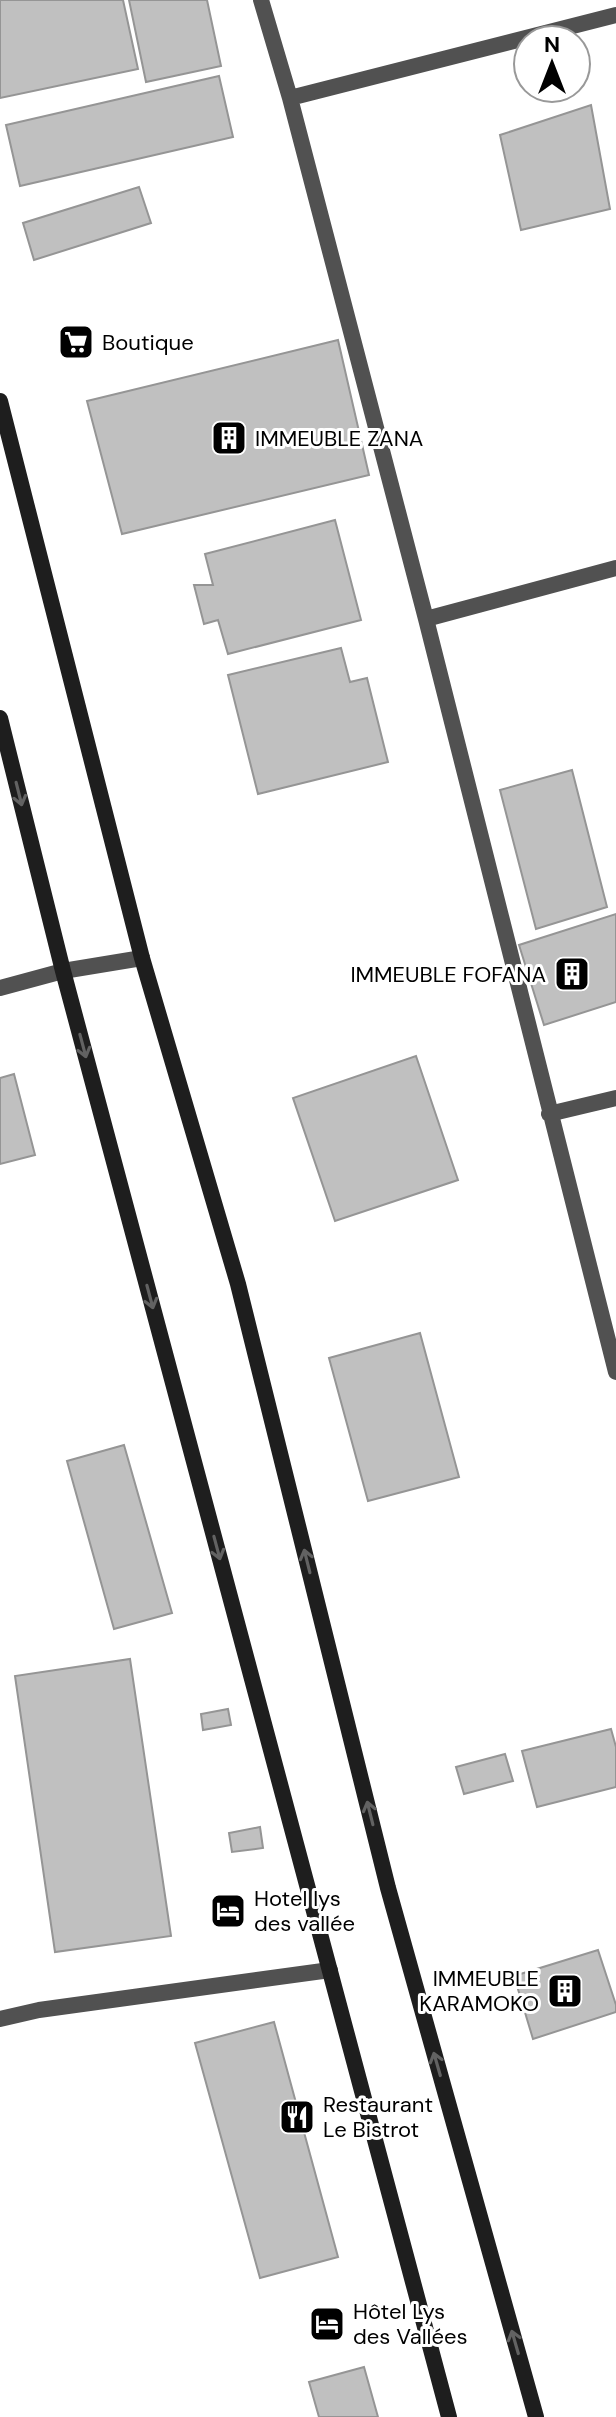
<svg xmlns="http://www.w3.org/2000/svg" width="616" height="2417" viewBox="0 0 616 2417" font-family="'DM Sans',sans-serif">
  <style>
    .building { fill: #c0c0c0; stroke: #959595; stroke-width: 2 }
    .lines { fill: none; stroke-linecap: round; stroke-linejoin: round }
    .street { stroke: #515151; stroke-width: 16 }
    .secondary { stroke: #1e1e1e; stroke-width: 16 }
    .oneway { stroke: #626262 }
    .labels { text-anchor: middle; dominant-baseline: central; stroke-width: 6; stroke-linejoin: round; paint-order: stroke }
    .poi-label { font-size: 22px; fill: #000; stroke: #fff; text-anchor: start }
  </style>
  <rect width="100%" height="100%" fill="#fff"/>
  <!-- building -->
  <path class="building" d="M0 0H123L138 69 0 98Z
    M129 0H207L221 66 146 82Z
    M219 76 233 137 20 186 6 125Z
    M591 105 610 209 521 230 500 135Z
    M139 187 151 223 34 260 23 223Z
    M338 340 369 475 122 534 87 401Z
    M335 520 361 620 228 654 218 620 204 624 194 585H213L205 554Z
    M341 648 350 682 367 678 388 762 258 794 228 675Z
    M572 770 607 907 536 929 500 790Z
    M616 914V1002L544 1025 519 945Z
    M416 1056 458 1180 335 1221 293 1098Z
    M14 1074 35 1155 0 1164V1078Z
    M420 1333 459 1477 368 1501 329 1358Z
    M124 1445 172 1613 114 1629 67 1461Z
    M130 1659 171 1936 55 1952 15 1676Z
    M228 1709 231 1725 203 1730 201 1714Z
    M611 1729 616 1747V1787L537 1807 522 1751Z
    M505 1754 513 1781 464 1794 456 1767Z
    M260 1827 263 1848 232 1852 229 1833Z
    M598 1950 616 2005V2012L533 2039 514 1976Z
    M274 2022 338 2257 260 2278 195 2043Z
    M364 2367 378 2417H319L309 2382Z"/>
  <g class="lines">
    <!-- street -->
    <path class="street" d="M261 0 290 98 426 619 616 1372
      M290 98 616 15
      M426 619 616 568
      M0 988 63 971 142 958
      M549 1114 616 1098
      M0 2019 39 2010 330 1970"/>
    <!-- secondary -->
    <path class="secondary" d="M0 401 142 958 238 1284 388 1888 536 2417
      M0 718 63 971 449 2417"/>
  </g>
  <!-- one-way arrows -->
  <defs><path id="oneway-shaft" d="M-6 0H5M1.5-3L5.5 0L1.5 3" fill="none" stroke-width="1.6" stroke-linecap="round" stroke-linejoin="round" transform="scale(2)"/></defs>
  <g class="oneway">
    <use href="#oneway-shaft" transform="translate(19 794) rotate(76)"/>
    <use href="#oneway-shaft" transform="translate(83 1046) rotate(75)"/>
    <use href="#oneway-shaft" transform="translate(150 1297) rotate(75)"/>
    <use href="#oneway-shaft" transform="translate(217 1548) rotate(75)"/>
    <use href="#oneway-shaft" transform="translate(307 1561) rotate(-104)"/>
    <use href="#oneway-shaft" transform="translate(370 1813) rotate(-104)"/>
    <use href="#oneway-shaft" transform="translate(437 2064) rotate(-106)"/>
    <use href="#oneway-shaft" transform="translate(515 2342) rotate(-106)"/>
  </g>
  <!-- icons -->
  <defs>
    <symbol id="supermarket-square" viewBox="-11 -11 22 22"><rect x="-9" y="-9" width="18" height="18" rx="4" fill="#000" stroke="#fff"/><path d="M-6-5.5h2.5l.6 2H6L4.5 2H-2.5L-4.4-4H-6ZM-1.5 3.2a1.3 1.3 0 1 0 .1 0ZM3 3.2a1.3 1.3 0 1 0 .1 0Z" fill="#fff"/></symbol>
    <symbol id="building-square" viewBox="-11 -11 22 22"><rect x="-9" y="-9" width="18" height="18" rx="4" fill="#000" stroke="#fff"/><path d="M-4-6H4V6H1V3H-1V6H-4ZM-2.5-4.3h1.7v1.8h-1.7ZM.8-4.3h1.7v1.8H.8ZM-2.5-1h1.7V.8h-1.7ZM.8-1h1.7V.8H.8Z" fill="#fff"/></symbol>
    <symbol id="hotel-square" viewBox="-11 -11 22 22"><rect x="-9" y="-9" width="18" height="18" rx="4" fill="#000" stroke="#fff"/><path d="M-6-4.5h1.5V1H6V5H4.5V3h-9V5H-6ZM-4 0a1.8 1.8 0 1 1 3.6 0ZM.5 0V-2.5h3Q6-2.5 6 0Z" fill="#fff"/></symbol>
    <symbol id="restaurant-square" viewBox="-11 -11 22 22"><rect x="-9" y="-9" width="18" height="18" rx="4" fill="#000" stroke="#fff"/><path d="M-5-6h1v4h1v-4h1v4h1v-4h1v5L-1.5 .5V6h-2V.5L-5-1ZM5-6V6H3V1.5H1.5Q1.5-4 5-6Z" fill="#fff"/></symbol>
  </defs>
  <g fill-rule="evenodd">
    <use href="#supermarket-square" x="56" y="322" width="40" height="40"/>
    <use href="#building-square" x="209" y="418" width="40" height="40"/>
    <use href="#building-square" x="552" y="954" width="40" height="40"/>
    <use href="#hotel-square" x="208" y="1891" width="40" height="40"/>
    <use href="#building-square" x="545" y="1971" width="40" height="40"/>
    <use href="#restaurant-square" x="277" y="2097" width="40" height="40"/>
    <use href="#hotel-square" x="307" y="2304" width="40" height="40"/>
  </g>
  <g class="labels">
    <!-- poi labels -->
    <g class="poi-label">
      <text x="102" y="342">Boutique</text>
      <text x="255" y="438">IMMEUBLE ZANA</text>
      <text x="546" y="974" text-anchor="end">IMMEUBLE FOFANA</text>
      <text x="254" y="1898">Hotel lys<tspan x="254" dy="25">des vallée</tspan></text>
      <text x="539" y="1978" text-anchor="end">IMMEUBLE<tspan x="539" dy="25">KARAMOKO</tspan></text>
      <text x="323" y="2104">Restaurant<tspan x="323" dy="25">Le Bistrot</tspan></text>
      <text x="353" y="2311">Hôtel Lys<tspan x="353" dy="25">des Vallées</tspan></text>
    </g>
  </g>
  <!-- north arrow -->
  <g transform="translate(552 64)"><circle r="38" fill="#ffffff" stroke="#999999" stroke-width="2"/>
  <path d="M0-6L14 30L0 20L-14 30Z" fill="#000000"/>
  <text y="-12" font-size="22" font-weight="bold" text-anchor="middle" fill="#000000">N</text>
  </g>
</svg>
